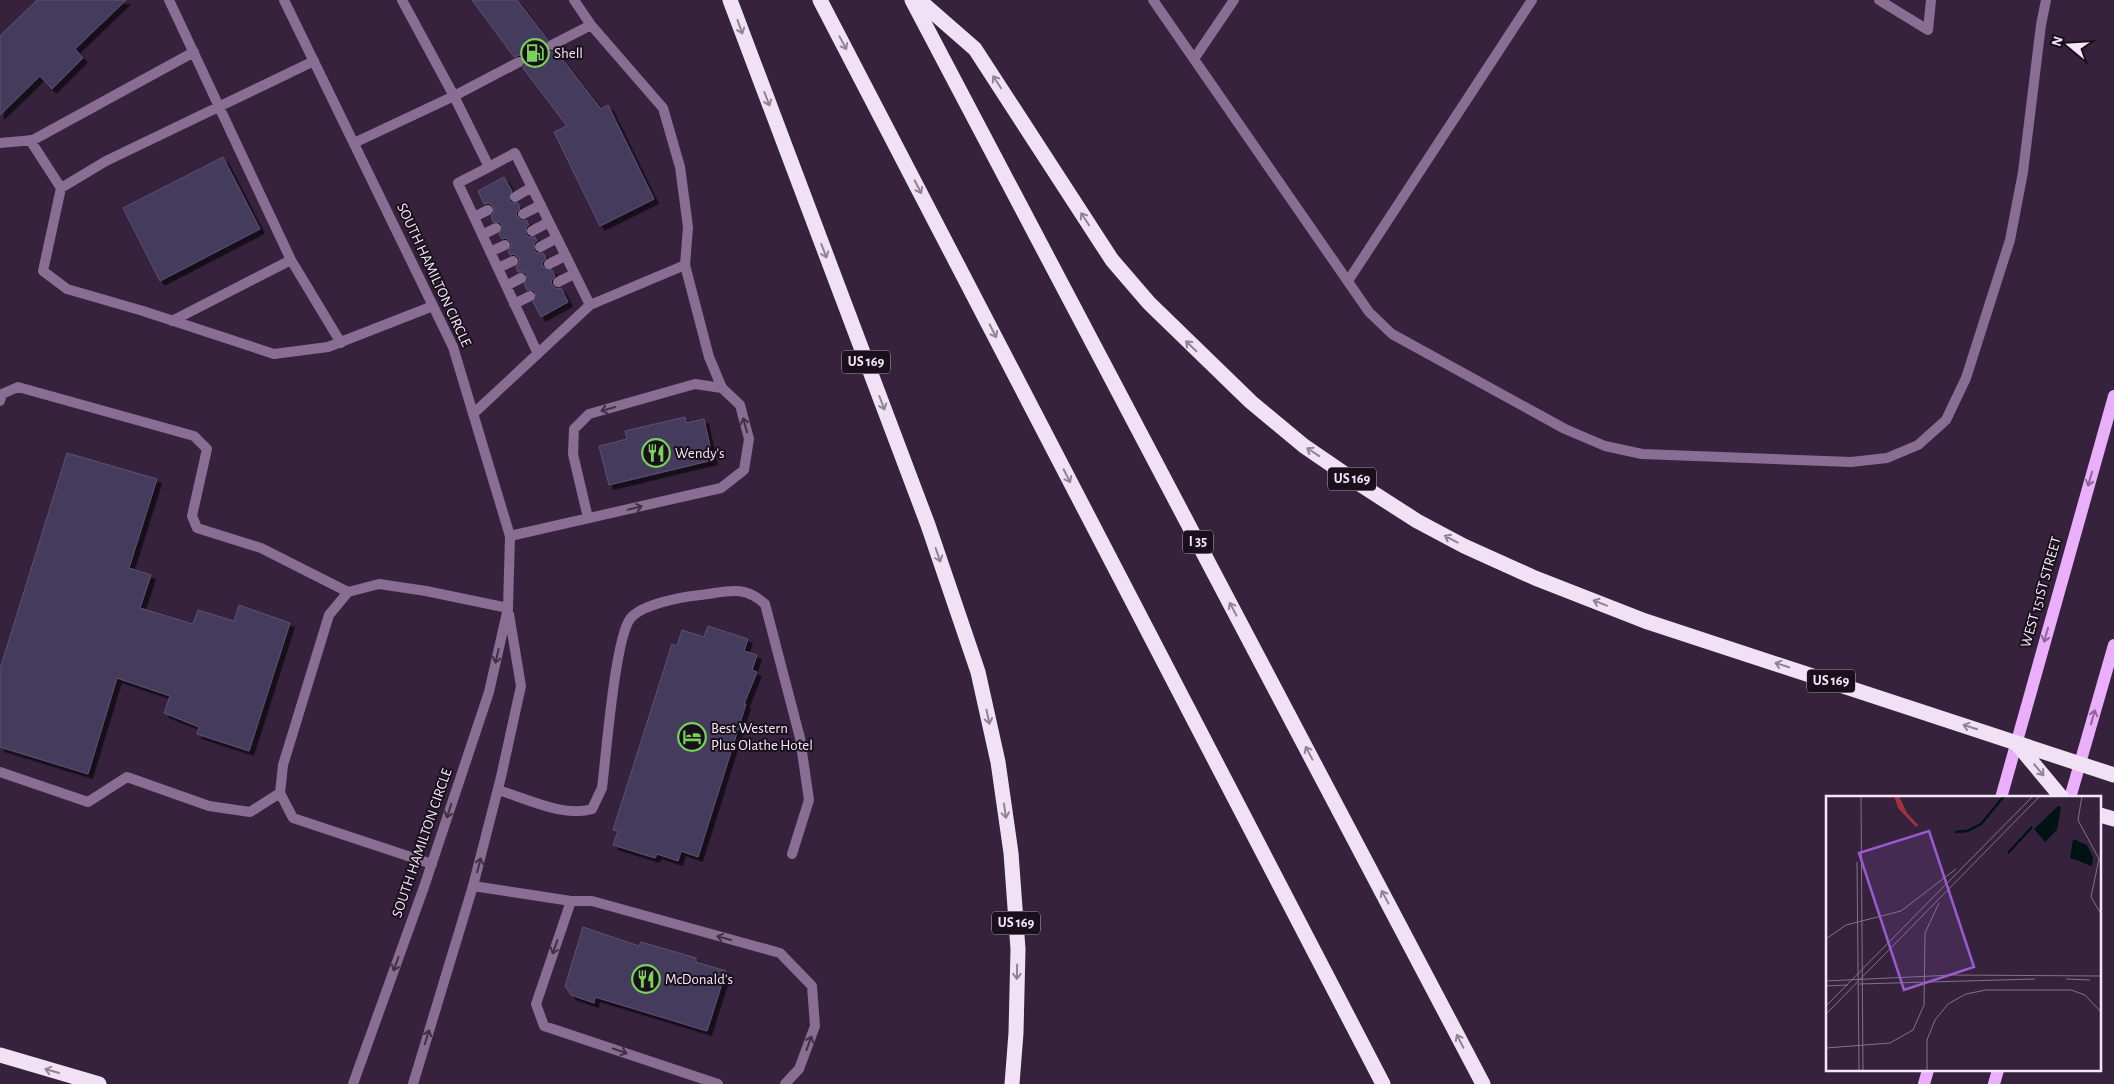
<svg xmlns="http://www.w3.org/2000/svg" width="2114" height="1084" viewBox="0 0 2114 1084" font-family="'Alegreya Sans',sans-serif">
  <style>
    .building { fill: #453b5b; stroke: #5c5274; filter: url(#shadow) }
    .lines { fill: none; stroke-linecap: round; stroke-linejoin: round }
    .lane { stroke: #8a6d92; stroke-width: 10 }
    .street { stroke: #8a6d92; stroke-width: 10 }
    .primary { stroke: #eaaefb; stroke-width: 12 }
    .highway { stroke: #f0e2f4; stroke-width: 15 }
    .oneway { stroke: #8f8493 }
    .oneway2 { stroke: #413145 }
    .oneway3 { stroke: #8c6797 }
    .labels { text-anchor: middle; dominant-baseline: central; stroke-width: 4; stroke-linejoin: round; paint-order: stroke }
    .shield { fill: #19101c; stroke: #b3a6b7; stroke-width: 1 }
    .shield-label { font-size: 14px; font-weight: bold; fill: #f5e7f9 }
    .poi-label { font-size: 15px; fill: #f5e7f9; stroke: #19101c; text-anchor: start }
    .street-label { font-size: 15px; fill: #f5e7f9; stroke: #19101c }
    .inset-river { fill: none; stroke: #001314; stroke-width: 2.5 }
    .inset-road { fill: none; stroke: #837188; stroke-width: 1 }
    .view { fill: #9a5bce; fill-opacity: 0.15; stroke: #9a5bce; stroke-width: 2.5 }
    .inset-edge { fill: none; stroke: #f5e7f9; stroke-width: 2.5 }
  </style>
  <defs>
    <filter id="shadow"><feDropShadow dx="4.5" dy="4.5" stdDeviation="0" flood-color="#0009"/></filter>
  </defs>
  <rect width="100%" height="100%" fill="#37223d"/>
  <!-- building -->
  <path class="building" d="M37 0H126L75 49 83 58 52 89 40 76 0 115V36Z
    M472 0H517L548 40 546 49 551 52 556 51 601 109 608 105 654 199 600 226 554 132 567 126 523 68 526 63 525 58 520 55 514 57Z
    M223 157 260 229 160 281 123 208Z
    M504 177 512 191 509 200 512 203H518L520 208 516 213 517 217 522 221 526 220 529 225 526 228V234L529 237H535L537 241 534 244V250L537 253H543L546 258 542 263 543 267 552 270 555 276 551 281 552 285 557 289 561 288 568 302 541 317 533 302 536 293 533 290H527L524 284 527 275 524 272H518L516 267 520 262 519 258 514 254 510 255 508 251 512 246 511 242 506 238 502 239 499 234 502 225 499 222H493L491 216 494 213V207L489 203 484 204 478 191Z
    M685 417 686 423 704 419 713 460 609 485 599 446 627 439 625 431Z
    M67 453 157 479 129 568 151 575 140 608 193 624 198 610 234 621 239 605 290 623 249 751 197 734 199 727 164 713 170 696 117 678 88 774 0 747V669Z
    M708 626 748 639 744 651 757 655 752 670 757 672 744 704H746L698 857 681 851 678 861 657 854 655 858 613 845 618 831 613 830 672 644 677 646 682 630 704 637Z
    M583 927 639 946 641 942 696 958V962L726 971 707 1031 595 997 594 1003 571 995 565 986Z"/>
  <g class="lines">
    <!-- lane -->
    <path class="lane" d="M169 0 291 260 172 321
      M402 0 454 96 519 62
      M1153 0 1369 312 1392 334 1565 429 1605 446 1642 454 1851 462 1887 458 1918 445 1946 420 1966 378 2010 240 2023 172 2041 25 2046 0
      M1879 0 1928 30 1931 0
      M552 45 591 25
      M1194 59 1234 0
      M314 61 106 161 61 188 43 271 67 289 143 311 274 354 328 347 433 306
      M30 140 61 188
      M0 143 33 140 194 52
      M354 143 454 96 489 167 458 183 538 354
      M489 167 515 153 590 305
      M515 197 532 187
      M523 214 541 205
      M474 217 488 210
      M532 231 549 222
      M482 235 496 228
      M540 247 557 238
      M490 252 505 245
      M291 260 341 343
      M549 264 565 256
      M685 265 709 357 722 388
      M498 268 513 261
      M1348 281 1532 0
      M558 282 574 274
      M506 286 521 278
      M514 304 530 296
      M0 401 2 394 18 387 194 436 207 449 192 516 197 528 261 548 348 592
      M473 414 590 305 685 265 688 227 680 167 663 108 591 25 574 0
      M510 536 721 488 744 470 749 439 740 405 722 388 695 384 589 414 574 429 573 454 588 518
      M0 772 88 802 127 777 209 806 250 812 280 793
      M498 790C525 798 564 818 592 809L602 788C606 757 615 639 630 619 641 604 682 597 700 595 727 592 743 584 765 604L800 738 809 800 792 854
      M432 864 293 818 280 793 283 765 329 615 348 592 379 584 426 591 508 608
      M473 886 571 901H592L780 953 812 986 815 1026 799 1069 785 1084
      M571 901 536 1004 544 1026 718 1084"/>
    <!-- street -->
    <path class="street" d="M284 0 453 347 510 536 508 608 489 692 424 887 353 1084
      M413 1084 473 886 501 777 521 686 509 614"/>
    <!-- primary -->
    <path class="primary" d="M2001 798 2114 396
      M2070 798 2114 645
      M1924 1084 1928 1070
      M1994 1084 1998 1070"/>
    <!-- highway -->
    <path class="highway" d="M730 0 928 525 978 672 998 762 1011 853 1018 949 1016 1033 1012 1084
      M820 0 1383 1084
      M912 0 1483 1084
      M919 0 975 49 1112 260 1149 303 1251 402 1304 446 1361 485 1417 521 1464 546 1535 578 1645 621 2114 775
      M2017 744 2062 798
      M2100 815 2114 819
      M0 1055 99 1084"/>
  </g>
  <!-- one-way arrows -->
  <defs><path id="oneway-shaft" d="M-6 0H5M1.5-3L5.5 0L1.5 3" fill="none" stroke-width="1.6" stroke-linecap="round" stroke-linejoin="round" transform="scale(1.25)"/></defs>
  <g class="oneway">
    <use href="#oneway-shaft" transform="translate(740 27) rotate(70)"/>
    <use href="#oneway-shaft" transform="translate(843 43) rotate(62)"/>
    <use href="#oneway-shaft" transform="translate(997 82) rotate(-123)"/>
    <use href="#oneway-shaft" transform="translate(767 99) rotate(69)"/>
    <use href="#oneway-shaft" transform="translate(918 187) rotate(63)"/>
    <use href="#oneway-shaft" transform="translate(1085 219) rotate(-123)"/>
    <use href="#oneway-shaft" transform="translate(824 251) rotate(69)"/>
    <use href="#oneway-shaft" transform="translate(993 331) rotate(63)"/>
    <use href="#oneway-shaft" transform="translate(1191 346) rotate(-136)"/>
    <use href="#oneway-shaft" transform="translate(882 403) rotate(69)"/>
    <use href="#oneway-shaft" transform="translate(1313 452) rotate(-146)"/>
    <use href="#oneway-shaft" transform="translate(1067 476) rotate(63)"/>
    <use href="#oneway-shaft" transform="translate(1451 539) rotate(-152)"/>
    <use href="#oneway-shaft" transform="translate(938 555) rotate(71)"/>
    <use href="#oneway-shaft" transform="translate(1600 603) rotate(-159)"/>
    <use href="#oneway-shaft" transform="translate(1233 609) rotate(-118)"/>
    <use href="#oneway-shaft" transform="translate(1782 665) rotate(-162)"/>
    <use href="#oneway-shaft" transform="translate(988 717) rotate(78)"/>
    <use href="#oneway-shaft" transform="translate(1970 727) rotate(-162)"/>
    <use href="#oneway-shaft" transform="translate(1309 753) rotate(-118)"/>
    <use href="#oneway-shaft" transform="translate(2039 770) rotate(50)"/>
    <use href="#oneway-shaft" transform="translate(1005 811) rotate(82)"/>
    <use href="#oneway-shaft" transform="translate(1385 897) rotate(-118)"/>
    <use href="#oneway-shaft" transform="translate(1017 972) rotate(91)"/>
    <use href="#oneway-shaft" transform="translate(1460 1041) rotate(-117)"/>
    <use href="#oneway-shaft" transform="translate(52 1071) rotate(-164)"/>
  </g>
  <g class="oneway2">
    <use href="#oneway-shaft" transform="translate(608 409) rotate(164)"/>
    <use href="#oneway-shaft" transform="translate(745 425) rotate(-106)"/>
    <use href="#oneway-shaft" transform="translate(635 508) rotate(-13)"/>
    <use href="#oneway-shaft" transform="translate(497 656) rotate(103)"/>
    <use href="#oneway-shaft" transform="translate(449 811) rotate(108)"/>
    <use href="#oneway-shaft" transform="translate(479 865) rotate(-76)"/>
    <use href="#oneway-shaft" transform="translate(724 938) rotate(-165)"/>
    <use href="#oneway-shaft" transform="translate(555 947) rotate(109)"/>
    <use href="#oneway-shaft" transform="translate(396 964) rotate(110)"/>
    <use href="#oneway-shaft" transform="translate(427 1037) rotate(-73)"/>
    <use href="#oneway-shaft" transform="translate(809 1043) rotate(-70)"/>
    <use href="#oneway-shaft" transform="translate(620 1051) rotate(19)"/>
  </g>
  <g class="oneway3">
    <use href="#oneway-shaft" transform="translate(2090 479) rotate(106)"/>
    <use href="#oneway-shaft" transform="translate(2046 635) rotate(106)"/>
    <use href="#oneway-shaft" transform="translate(2093 717) rotate(-74)"/>
  </g>
  <!-- icons -->
  <defs>
    <symbol id="fuel-ring" viewBox="-11 -11 22 22"><circle r="9.5" fill="#19101c" stroke="#78d158" stroke-width="1.5"/><path d="M-5.5-6h7V0h2V4h1.3V-2.5L3-4.5l.8-.8L6-3V5H2.5V1h-1V6h-7ZM-4.2-4.7v3.2H.2V-4.7Z" fill="#78d158"/></symbol>
    <symbol id="restaurant-ring" viewBox="-11 -11 22 22"><circle r="9.5" fill="#19101c" stroke="#78d158" stroke-width="1.5"/><path d="M-5-6h1v4h1v-4h1v4h1v-4h1v5L-1.5 .5V6h-2V.5L-5-1ZM5-6V6H3V1.5H1.5Q1.5-4 5-6Z" fill="#78d158"/></symbol>
    <symbol id="hotel-ring" viewBox="-11 -11 22 22"><circle r="9.5" fill="#19101c" stroke="#78d158" stroke-width="1.5"/><path d="M-6-4.5h1.5V1H6V5H4.5V3h-9V5H-6ZM-4 0a1.8 1.8 0 1 1 3.6 0ZM.5 0V-2.5h3Q6-2.5 6 0Z" fill="#78d158"/></symbol>
  </defs>
  <g fill-rule="evenodd">
    <use href="#fuel-ring" x="519" y="37" width="32" height="32"/>
    <use href="#restaurant-ring" x="640" y="437" width="32" height="32"/>
    <use href="#hotel-ring" x="676" y="721" width="32" height="32"/>
    <use href="#restaurant-ring" x="630" y="963" width="32" height="32"/>
  </g>
  <g class="labels">
    <!-- shield labels -->
    <g class="shield">
      <rect x="842" y="350.5" width="48" height="23" rx="4"/>
      <rect x="1328" y="467.5" width="48" height="23" rx="4"/>
      <rect x="1183" y="530.5" width="30" height="23" rx="4"/>
      <rect x="1807" y="669.5" width="48" height="23" rx="4"/>
      <rect x="992" y="911.5" width="48" height="23" rx="4"/>
    </g>
    <g class="shield-label">
      <text x="866" y="362">US 169</text>
      <text x="1352" y="479">US 169</text>
      <text x="1198" y="542">I 35</text>
      <text x="1831" y="681">US 169</text>
      <text x="1016" y="923">US 169</text>
    </g>
    <!-- poi labels -->
    <g class="poi-label">
      <text x="554" y="53">Shell</text>
      <text x="675" y="453">Wendy's</text>
      <text x="711" y="728">Best Western<tspan x="711" dy="17">Plus Olathe Hotel</tspan></text>
      <text x="665" y="979">McDonald's</text>
    </g>
    <!-- street labels -->
    <g class="street-label">
      <text transform="translate(434 275) rotate(65)">SOUTH HAMILTON CIRCLE</text>
      <text transform="translate(2041 592) rotate(-74)">WEST 151ST STREET</text>
      <text transform="translate(422 843) rotate(-71)">SOUTH HAMILTON CIRCLE</text>
    </g>
  </g>
  <!-- overview -->
  <g transform="translate(1826 796)">
    <rect width="275" height="275" fill="#37223d"/>
    <path d="M68 0H73L81 17 92 29 90 31 72 12Z" fill="#a0333f"/>
    <path d="M232 10 235 11 231 34 219 46 208 33ZM247 43 261 49 267 61 266 70 244 62Z" fill="#001314"/>
    <path class="inset-river" d="M129 36 141 35 155 28 178 0M182 57 206 31"/>
    <path class="inset-road" d="M35 0 37 275M256 0 252 24 273 63 265 101 275 118M31 66 33 275M0 143 20 129 75 115 130 73M240 183 264 184M0 185 127 179 275 180M33 188 209 183M0 190 22 189M0 210 207 0M0 218 214 0M0 252 64 247 87 234 98 209 99 137 113 107M101 275V244L109 224 122 208 140 198 160 194H245L259 199 275 216"/>
    <path class="view" d="M103 35 148 171 78 194 33 57Z"/>
    <rect width="275" height="275" class="inset-edge"/>
  </g>
  <!-- north arrow -->
  <g transform="translate(2069 45) rotate(288)" stroke="#19101c" stroke-width="4" paint-order="stroke">
  <path d="M0-4L9 19L0 12L-9 19Z" fill="#f5e7f9"/>
  <text y="-8" font-size="14" font-weight="bold" text-anchor="middle" fill="#f5e7f9">N</text>
  </g>
</svg>
